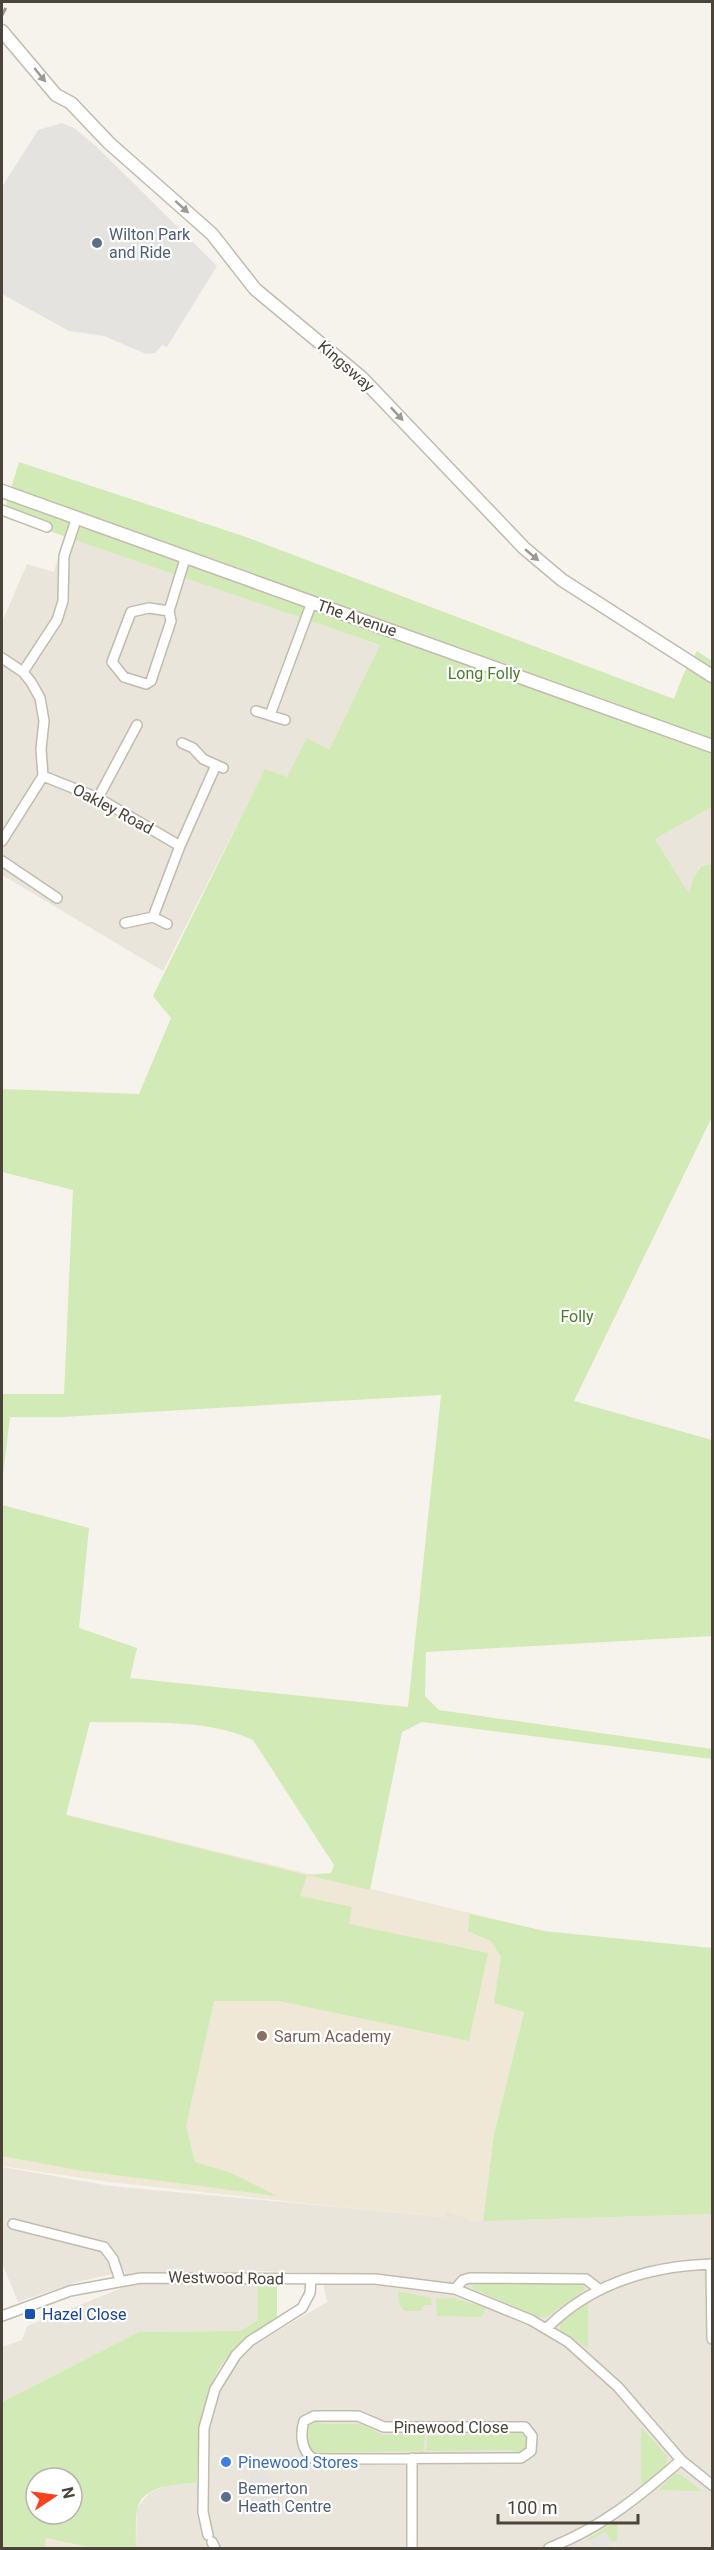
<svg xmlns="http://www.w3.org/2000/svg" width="714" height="2550" viewBox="0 0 714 2550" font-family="Roboto,sans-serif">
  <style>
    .residential { fill: #eae5da }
    .education { fill: #efe8d6 }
    .green { fill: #d2eab5; fill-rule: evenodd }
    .parking { fill: #e5e3e0 }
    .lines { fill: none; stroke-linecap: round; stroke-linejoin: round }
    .minor-casing { stroke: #c2bbae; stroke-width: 12 }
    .tertiary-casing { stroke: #c2bbae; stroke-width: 15 }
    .minor { stroke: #fff; stroke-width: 9 }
    .tertiary { stroke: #fff; stroke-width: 12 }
    .rail { stroke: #9a9a9a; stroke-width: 3; stroke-dasharray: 8 8; stroke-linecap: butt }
    .oneway { fill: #9c9892 }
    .service-dot { fill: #5c6f8a; stroke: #fff; stroke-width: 2 }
    .education-dot { fill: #8d6e63; stroke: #fff; stroke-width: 2 }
    .transit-dot { fill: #1a4fb4; stroke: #fff; stroke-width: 2 }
    .shop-dot { fill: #3f7fe0; stroke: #fff; stroke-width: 2 }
    .labels { text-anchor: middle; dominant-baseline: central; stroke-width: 4.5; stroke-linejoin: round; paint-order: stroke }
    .service-label { font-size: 16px; fill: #4e5e75; stroke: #fff; text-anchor: start }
    .street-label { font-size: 16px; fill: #4b4439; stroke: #fff }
    .park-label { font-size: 16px; fill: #4a7f2a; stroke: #fff }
    .education-label { font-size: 16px; fill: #785e54; stroke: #fff; text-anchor: start }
    .transit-label { font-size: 16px; fill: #164399; stroke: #fff; text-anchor: start }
    .shop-label { font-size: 16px; fill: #366cbe; stroke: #fff; text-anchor: start }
  </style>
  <rect width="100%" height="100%" fill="#f6f3ec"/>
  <!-- residential -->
  <path class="residential" d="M64 535 380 645 329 750 287 777 265 770 163 971 2 875V622L27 564 54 572Z
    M712 807V864L700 866 693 878 689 895 655 839Z
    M2 2167 111 2186 444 2217 446 2210 473 2221 712 2214V2548H136L137 2508 149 2493 170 2484 208 2483 209 2431 218 2394 230 2368 254 2345 327 2302 321 2273 258 2271V2320L240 2331 139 2332 2 2402V2347L22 2340 27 2326 127 2286 125 2271 81 2281 18 2302 2 2263Z"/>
  <!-- education -->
  <path class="education" d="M51 1811 544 1931 494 2134 483 2221H473L446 2210 444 2217 320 2205 110 2182 2 2166V2061Z
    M46 2538 93 2548H45Z"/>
  <!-- green -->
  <path class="green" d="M19 462 246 537 674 699 683 675 697 651 712 661V807L655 839 689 894 693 878 701 866 712 864V1117L574 1401 712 1440V1636L426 1652 425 1696 439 1710 712 1749V1759L422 1722 402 1732 370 1890 307 1875 300 1896 352 1907 349 1924 488 1953 469 2041 279 2001H214L186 2126 195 2162 231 2173 277 2196 77 2170 2 2156V1505L89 1528 79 1628 137 1648 130 1678 408 1707 441 1395 62 1417H10L2 1484V1394H64L73 1190 2 1172V1089L139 1094 171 1018 153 996 265 769 287 777 307 738 329 750 380 645 3 515ZM90 1722C140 1723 208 1718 253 1740L334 1865 331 1873 306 1875 66 1815Z
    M470 1914 544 1931 712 1948V2214L483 2221 494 2134 524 2012 494 2003 501 1957 491 1941 468 1931Z
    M480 2281 581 2283 586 2289 546 2317H538L472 2288 473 2284Z
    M258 2285H277V2317C202 2361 201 2404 197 2483 177 2484 141 2485 137 2510 135 2523 136 2536 136 2548H93L46 2538 45 2548H2V2402L139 2332 240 2331 258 2320ZM36 2478H72V2514H36Z
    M398 2291 431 2298 432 2305H424L421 2311H404L400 2305Z
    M452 2298 486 2307 482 2317 437 2316 436 2299Z
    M588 2303V2348L560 2330V2325L566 2317Z
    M316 2421 323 2424H361L383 2435 422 2434 425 2431 423 2454 418 2451 313 2453 307 2447V2431L311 2422Z
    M641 2427 667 2456 666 2466 641 2489Z
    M428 2431 431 2435 510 2434 519 2431 528 2441 527 2447 518 2454 512 2450 428 2451 426 2453Z
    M675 2474H680L702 2491 658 2490Z
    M617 2521V2541H610L605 2532 589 2541 587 2539Z"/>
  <!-- parking -->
  <path class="parking" d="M62 123 74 128 97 147 217 266 167 347 162 345 155 353 146 354 104 336 69 331 2 294V187L38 130Z
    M251 2465 260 2466 271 2478 272 2514H251Z
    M606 2532 614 2548H593L589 2541Z"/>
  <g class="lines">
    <defs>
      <path id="minor" d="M2 510 47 527
        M169 611 149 608 131 612 112 662 124 677 146 684 151 681 171 621 169 611 185 559
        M2 658 23 672 31 682 40 698 44 721 41 749 43 776 2 841
        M23 672 57 620 63 601 64 556 76 520
        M256 711 285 720
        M270 715 312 602
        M182 743 193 748 203 759 223 768
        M43 776 98 798 180 846
        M98 798 137 725
        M2 861 57 898
        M153 917 167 924
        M125 923 153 917 180 846 216 765
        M13 2224 104 2247 113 2259 120 2280
        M711 2264 712 2339
        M455 2289 463 2280 470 2278 586 2279 600 2290
        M2 2316 70 2291 141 2278 375 2279 455 2289 531 2320 568 2342 618 2387 681 2460 712 2485
        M546 2329C591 2283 650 2266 712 2264
        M314 2416H358L384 2427H525L532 2436 531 2451 521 2458 314 2459C301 2452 300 2434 304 2421Z
        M208 2535 203 2512 204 2428 215 2389 236 2355 250 2341 302 2308 310 2293 311 2279
        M212 2542 215 2548
        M412 2548V2458
        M549 2548C601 2528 640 2496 681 2460"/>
      <path id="tertiary" d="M2 31 56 95 71 103 109 143 212 234 255 289 361 377 524 548 562 580 712 676
        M2 491 712 746"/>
    </defs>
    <!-- minor casing -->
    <use href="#minor" class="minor-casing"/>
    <!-- tertiary casing -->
    <use href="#tertiary" class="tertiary-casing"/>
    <!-- minor -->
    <use href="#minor" class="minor"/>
    <!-- tertiary -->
    <use href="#tertiary" class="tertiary"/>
    <!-- rail -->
    <path class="rail" d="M2 15 9 2"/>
  </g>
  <!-- one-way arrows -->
  <defs><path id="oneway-solid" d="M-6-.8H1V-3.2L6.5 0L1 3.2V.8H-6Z" transform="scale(1.5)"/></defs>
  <g class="oneway">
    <use href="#oneway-solid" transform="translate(40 75) rotate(51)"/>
    <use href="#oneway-solid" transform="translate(182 207) rotate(42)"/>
    <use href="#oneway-solid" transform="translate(397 414) rotate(47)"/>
    <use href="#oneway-solid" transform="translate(532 555) rotate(40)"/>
  </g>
  <!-- markers -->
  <g class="service-dot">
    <circle cx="97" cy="243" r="6"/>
    <circle cx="226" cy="2497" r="6"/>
  </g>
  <circle class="education-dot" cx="262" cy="2036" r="6"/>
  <rect class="transit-dot" x="24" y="2308" width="12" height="12" rx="3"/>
  <circle class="shop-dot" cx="226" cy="2462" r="6"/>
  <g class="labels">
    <!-- service labels -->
    <g class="service-label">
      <text x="109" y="234">Wilton Park<tspan x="109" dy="18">and Ride</tspan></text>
      <text x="238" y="2488">Bemerton<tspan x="238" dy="18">Heath Centre</tspan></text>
    </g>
    <!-- street labels -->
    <g class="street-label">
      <text transform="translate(346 366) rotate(41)">Kingsway</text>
      <text transform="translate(357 618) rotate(19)">The Avenue</text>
      <text transform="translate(113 809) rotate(28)">Oakley Road</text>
      <text transform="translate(226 2278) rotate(1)">Westwood Road</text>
      <text x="451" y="2427">Pinewood Close</text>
    </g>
    <!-- park labels -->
    <g class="park-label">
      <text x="484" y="673">Long Folly</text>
      <text x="577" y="1316">Folly</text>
    </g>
    <!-- education labels -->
    <g class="education-label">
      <text x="274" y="2036">Sarum Academy</text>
    </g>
    <!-- transit labels -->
    <g class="transit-label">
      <text x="42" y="2314">Hazel Close</text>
    </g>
    <!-- shop labels -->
    <g class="shop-label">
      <text x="238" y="2462">Pinewood Stores</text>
    </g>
  </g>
  <!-- border -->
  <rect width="714" height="2550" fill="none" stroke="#4b4439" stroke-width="6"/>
  <!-- north arrow -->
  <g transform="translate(54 2496) rotate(77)"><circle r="28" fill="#ffffff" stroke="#b7b4b0" stroke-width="1.5"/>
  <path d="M0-4.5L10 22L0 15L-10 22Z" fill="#fc3f1d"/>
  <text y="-9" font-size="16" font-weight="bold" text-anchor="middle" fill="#4b4439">N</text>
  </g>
  <!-- scale -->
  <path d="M498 2514v9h140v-9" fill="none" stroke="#4b4439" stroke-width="3"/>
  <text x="507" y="2514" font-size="18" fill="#4b4439" stroke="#ffffff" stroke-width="4.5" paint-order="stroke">100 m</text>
</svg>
